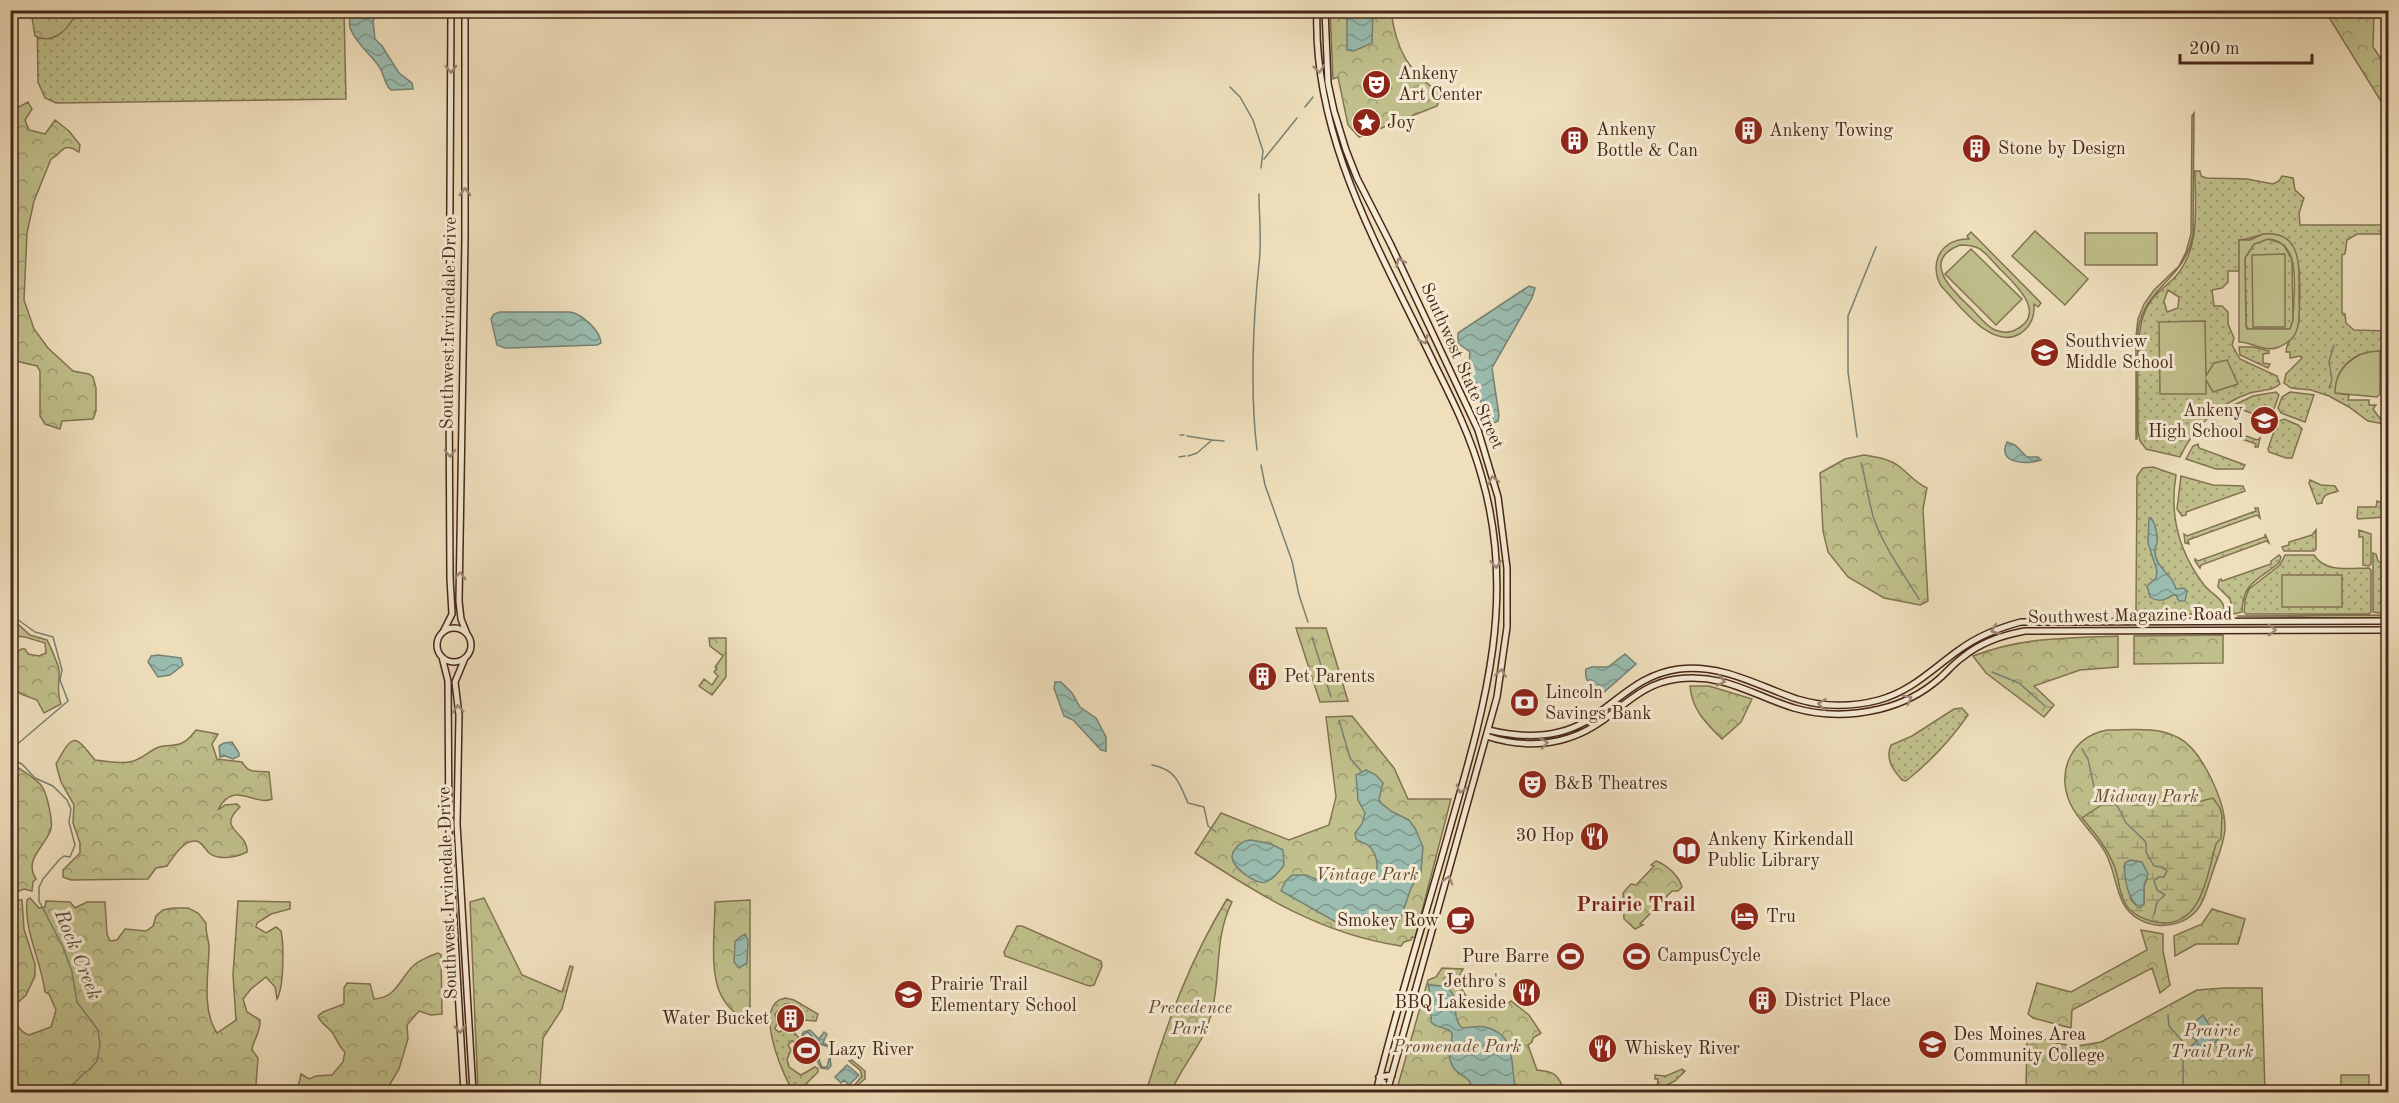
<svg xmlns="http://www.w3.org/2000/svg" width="2399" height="1103" viewBox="0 0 2399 1103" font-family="'Old Standard TT',serif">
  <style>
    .grass { fill: url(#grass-dots); stroke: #837352; stroke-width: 1.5; fill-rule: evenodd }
    .forest { fill: url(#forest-crowns); stroke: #837352; stroke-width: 1.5 }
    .wetland { fill: url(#wetland-marsh); stroke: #837352; stroke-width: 1.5; fill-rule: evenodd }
    .pitch { fill: #c0c08c; stroke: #837352; stroke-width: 1.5; fill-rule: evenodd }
    .water { fill: url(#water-waves); stroke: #788173; stroke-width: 1.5; fill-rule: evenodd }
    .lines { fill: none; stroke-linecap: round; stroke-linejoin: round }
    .stream { stroke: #788173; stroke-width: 1.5 }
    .secondary-casing { stroke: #462618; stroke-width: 8 }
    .secondary { stroke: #f5ead3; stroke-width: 5 }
    .oneway { stroke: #9e8876 }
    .labels { text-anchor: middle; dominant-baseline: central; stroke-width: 6; stroke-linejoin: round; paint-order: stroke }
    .poi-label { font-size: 18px; fill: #462618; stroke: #f5ead3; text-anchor: start }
    .street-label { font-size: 18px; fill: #462618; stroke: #f5ead3 }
    .park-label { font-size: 18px; font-style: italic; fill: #644c35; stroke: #f5ead3 }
    .water-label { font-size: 20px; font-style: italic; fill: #5b4c3e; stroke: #f5ead3 }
    .quarter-label { font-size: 21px; font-weight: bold; fill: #7a1f14; stroke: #f5ead3 }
  </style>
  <defs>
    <pattern id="grass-dots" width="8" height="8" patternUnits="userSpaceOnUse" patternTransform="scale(1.5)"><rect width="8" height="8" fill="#c0c08c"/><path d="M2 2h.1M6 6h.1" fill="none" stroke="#9e9c71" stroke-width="1.8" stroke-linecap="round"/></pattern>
    <pattern id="forest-crowns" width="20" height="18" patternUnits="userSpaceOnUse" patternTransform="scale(1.5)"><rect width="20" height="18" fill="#c0c08c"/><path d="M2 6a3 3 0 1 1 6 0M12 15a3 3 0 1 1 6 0" fill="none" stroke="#9e9c71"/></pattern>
    <pattern id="wetland-marsh" width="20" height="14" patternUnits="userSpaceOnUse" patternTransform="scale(1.5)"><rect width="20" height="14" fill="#c0c08c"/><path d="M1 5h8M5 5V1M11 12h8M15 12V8" fill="none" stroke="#9e9c71"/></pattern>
    <pattern id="water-waves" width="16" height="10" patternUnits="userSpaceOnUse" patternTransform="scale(1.5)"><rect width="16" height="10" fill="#9abdb0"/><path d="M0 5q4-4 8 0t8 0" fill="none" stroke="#7f998e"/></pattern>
  </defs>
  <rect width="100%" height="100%" fill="#efdfbc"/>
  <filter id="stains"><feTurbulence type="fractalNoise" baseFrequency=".00333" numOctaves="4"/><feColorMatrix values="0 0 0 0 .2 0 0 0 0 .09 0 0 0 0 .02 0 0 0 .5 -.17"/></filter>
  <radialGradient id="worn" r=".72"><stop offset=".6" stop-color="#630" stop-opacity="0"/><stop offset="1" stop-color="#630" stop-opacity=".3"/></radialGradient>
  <!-- grass -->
  <path class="grass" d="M37 11H344L346 99 56 103 45 98 38 82Z
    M2194 113 2193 235C2184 282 2144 286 2138 331L2137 439H2136V336L2138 319 2144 304 2154 290 2179 266 2186 252 2191 234 2192 116Z
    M2195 171H2200L2201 176 2206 178 2247 179 2273 184 2279 181 2282 176 2293 178 2295 190 2304 198 2299 213 2300 225H2388V234H2357L2347 240 2345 254 2342 255V313L2345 314 2346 323 2354 330 2388 331V351L2382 352V364H2380V352C2355 349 2334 369 2336 393L2349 395 2348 400H2369V405H2376L2373 409 2384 424 2368 421 2349 407 2329 396 2311 390 2291 388 2284 383 2286 374 2302 358 2300 356 2290 358V352H2286C2286 341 2296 333 2299 321 2299 295 2308 235 2270 234 2259 233 2250 240 2239 240V271H2228V282L2222 288 2212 290 2214 306H2222L2228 312V324L2234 338 2232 345 2240 359 2277 376 2280 384C2273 391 2260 390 2250 393 2218 404 2194 427 2180 457L2146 449 2140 441 2138 432C2139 403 2134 339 2144 314 2150 296 2164 289 2176 276 2201 247 2195 206 2195 171ZM2168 290 2179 297 2178 308 2167 312 2164 301Z
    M2268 239 2283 244 2292 260 2293 320 2290 329H2247L2246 326 2245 258 2254 244Z
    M2239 347H2253L2269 351V353L2263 354V363L2270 364 2268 368 2240 355Z
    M2276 392 2279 395 2270 420 2232 406 2253 396Z
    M2290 392 2314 395 2305 422 2281 413 2278 408 2282 397Z
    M2284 419 2298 425 2302 429 2292 458H2286L2269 452 2268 449 2277 422Z
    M2214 422H2216L2215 425 2257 440 2260 438 2258 447H2255L2256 444 2211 428 2208 430Z
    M2198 444 2199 448 2245 465 2243 469H2216L2186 459 2193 446Z
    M2153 467 2176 475C2169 516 2179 552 2204 585 2213 596 2225 598 2225 614H2141L2136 610 2137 476 2143 468Z
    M2181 476 2213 485 2243 486 2245 491 2186 512V515L2182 516 2177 509Z
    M2310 480 2321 485 2335 486 2338 491C2332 494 2323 492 2322 503L2317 504 2309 483Z
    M2377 501 2388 505 2385 517 2358 519 2357 517 2358 507H2376Z
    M2255 508H2258L2260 518 2257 515 2188 540 2189 544 2185 543 2184 534 2187 536 2256 511Z
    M2316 530V549L2314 551H2284L2282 547 2289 545V542L2312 535Z
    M2359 530 2371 534V564L2369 566 2363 565V537H2359Z
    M2265 534 2269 543 2266 541 2201 565 2200 568 2195 561V559L2198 561 2265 537Z
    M2373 553 2376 554 2378 561 2388 568V614L2373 612Z
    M2279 555 2281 557 2279 563C2260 579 2242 582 2242 612L2234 614 2230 599 2218 587 2219 580 2221 579 2222 581 2271 564V561Z
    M2285 555H2314C2325 573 2350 568 2369 568L2371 570V612L2369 614H2246L2244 612 2245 600 2249 589 2280 565Z
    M2388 615V619L2237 616Z
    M1962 708 1968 715C1950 741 1931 761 1906 781L1902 780C1893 770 1885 759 1891 745L1912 736 1954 709Z
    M785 998 794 1000 818 1014 816 1021 803 1020 802 1013 796 1011 797 1010 790 1004H785L775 1014 777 1023 775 1029 779 1032 783 1030 786 1032 792 1030 799 1038 797 1043 792 1041 788 1045 791 1050 787 1059 789 1067 801 1075 815 1067 818 1069V1072L805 1085 811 1091C827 1078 839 1091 853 1087L862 1076 860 1070 849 1061 852 1060 865 1071V1079L849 1092H796L791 1088C782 1071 752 1004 785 998Z
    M1682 1069 1685 1071 1675 1081 1657 1090 1658 1079H1655V1075L1666 1076Z"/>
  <!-- forest -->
  <path class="forest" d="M31 11V10L88 11 79 17 73 19C65 33 51 44 35 36Z
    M1330 11H1391C1396 49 1408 73 1442 94L1437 106 1359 137 1348 125 1338 77 1333 79Z
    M2325 11H2374L2373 47 2388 69V135L2383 119 2384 106Z
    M28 102 32 109 25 120 29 130 45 134 55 120 69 131 80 145 79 152C76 151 74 148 71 148 62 145 58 157 51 159L34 201 27 233 24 300 34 329 48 348 73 371 89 374 93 377 96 388V411L93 419 62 421 60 429 45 424 40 416V371L37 366 16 361 11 357V104L19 107Z
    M1864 455C1877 457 1890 459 1900 467 1910 475 1916 483 1927 488L1923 509 1928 601 1920 605 1884 598 1848 577 1828 552 1823 531 1820 473 1845 459Z
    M10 617 30 635 47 640C50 645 58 665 59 669 60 681 56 692 61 704L44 713 37 700 21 694 11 685V652L17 653 21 649H25L28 654 39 656 46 653 45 643C33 640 23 634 11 637Z
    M1296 628H1326L1348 701 1320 702Z
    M2223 635V663L2134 664V636Z
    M2118 636V667L2080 670 2034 686 2054 705 2044 717 1986 673 1973 656C2023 637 2066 638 2118 636Z
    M709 638H726V677L712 695 699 686 704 679 712 685 718 676 714 672 717 668 715 667 723 656 710 646Z
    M1690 686H1709L1752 699 1741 722 1722 739C1706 723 1692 710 1690 686Z
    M1352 716 1394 768 1408 799H1451L1415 938 1412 937 1411 940 1404 942 1401 946C1321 934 1261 896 1195 853L1221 813 1289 840 1329 825 1336 797 1326 717Z
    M196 730 218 734 212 744 217 759 242 762C250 775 256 770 269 772L272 799C255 807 233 779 218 810L225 805 237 804 240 807C215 830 249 832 247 852 237 857 219 861 209 853 206 850 204 845 199 842 186 836 173 857 167 866L156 868 148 879 71 880 63 877V870L80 853V843L73 823 74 805 61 782 56 764C73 733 74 734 95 760 107 761 117 764 129 762 141 761 148 751 159 747 167 744 175 747 182 743 189 740 191 736 196 730Z
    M2107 730C2131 730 2157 726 2179 738 2202 750 2226 803 2225 829 2224 845 2216 861 2211 877 2207 888 2205 901 2197 910 2178 933 2137 930 2123 903 2115 887 2114 868 2105 852 2095 834 2078 821 2070 803 2056 770 2072 737 2107 730Z
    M11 762C20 771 37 777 43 788 47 795 53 821 51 829 46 846 23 859 36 879L33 882 32 891 24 889 11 894Z
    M1656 861C1667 865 1679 876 1682 887L1678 891H1672L1640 924 1643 925 1635 929 1624 919 1623 893 1631 884 1636 885 1654 866 1651 865Z
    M30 898 39 908 45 907 46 901 70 902 75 908 87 902H105L107 934 110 941 117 940 125 929 146 931 153 926 156 916 163 910 173 908H188L198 913 206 923C205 934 210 941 209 950 208 976 202 1011 217 1033L236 1020 233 975 238 901 290 902V909L271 914 257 923 256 927 266 933 276 927 281 931C284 945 284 987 277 999L275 987 266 977 251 989 243 999 247 1012 260 1020C261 1033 253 1039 252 1050L258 1058 256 1085 258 1092H11V900H22L24 929 35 964V976L26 995 12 1008C12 1018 19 1032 29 1035L51 1027 56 1010 49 994 45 992C41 960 24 932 27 900Z
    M484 898 522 975 562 992 570 966 573 967 562 1009 543 1038 540 1085 547 1092H478L470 902Z
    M1227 899 1232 902C1213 941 1222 975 1211 1015 1203 1045 1182 1065 1171 1092H1146C1167 1023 1189 961 1227 899Z
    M750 900V1025C739 1016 727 1008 721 995 709 972 715 928 715 902Z
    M2212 909 2245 919 2238 944H2196L2175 956 2174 936 2202 924Z
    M1017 926H1022L1101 961 1102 966 1094 985 1089 986 1005 956 1004 952Z
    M2141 930 2163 934V951L2170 985 2160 993 2152 968 2072 1010 2071 1028 2033 1018 2028 1014 2037 983 2071 992 2147 950Z
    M438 953 441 955 442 1014 431 1015 419 1011 407 1025 408 1039 399 1069 390 1084 397 1092H300L297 1091 301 1074 309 1079 316 1076 332 1075 343 1062 345 1052C338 1046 337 1038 331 1031 326 1025 321 1024 318 1016L323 1012 344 1004V988L347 983 370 984 374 999C396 998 399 980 413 966 418 961 432 955 438 953Z
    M1442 968 1463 969 1457 981 1470 1003C1486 1007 1498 1012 1511 1001L1529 1015 1541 1033 1533 1038 1532 1042 1528 1045 1537 1070C1551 1072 1556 1072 1562 1085L1558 1086 1560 1092H1396L1428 980 1436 977Z
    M2224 988H2262L2265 1092H2026L2027 1034 2060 1044 2078 1046 2101 1042 2197 990Z
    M2341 1075H2369V1092H2341Z"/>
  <!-- wetland -->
  <path class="wetland" d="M2106 790C2112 793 2118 798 2124 799 2135 800 2144 795 2153 804L2166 800 2189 804 2213 798 2220 808 2222 816 2221 838 2216 844C2206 878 2201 934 2151 921 2141 918 2130 913 2125 903 2119 893 2119 879 2115 868 2108 849 2095 833 2082 818L2103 804 2099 794ZM2124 867 2147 879 2144 886V904L2136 905 2131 900Z"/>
  <!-- pitch -->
  <path class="pitch" d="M2035 231 2088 279 2065 305 2012 256Z
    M1971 232 2041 303 2038 307 2034 304C2035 316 2031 326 2021 333 1992 352 1960 305 1941 286 1928 263 1942 238 1969 239L1967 236ZM1960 245C1966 245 1972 245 1978 248 1986 252 1994 263 2001 270 2017 286 2049 315 2013 331 2007 333 2000 332 1995 330 1986 326 1978 315 1971 308 1954 292 1919 261 1960 245Z
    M2085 233H2157V265H2085Z
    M2263 234C2303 230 2299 268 2299 295 2299 306 2301 321 2296 332 2293 339 2286 344 2279 347 2264 353 2253 342 2239 342V240H2250ZM2268 239C2304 241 2293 295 2293 320L2290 329H2247L2246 326 2245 258 2254 244Z
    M1971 249 2022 299 1996 325 1945 274Z
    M2285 254V327H2253L2252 255Z
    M2205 321 2206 376 2214 363 2227 360 2238 384 2213 392 2206 380V394H2160L2159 322Z
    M2380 351V394L2377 397 2335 393C2335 368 2355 351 2380 351Z
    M2282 575H2342V607H2282Z"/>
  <!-- water -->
  <path class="water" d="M351 11H378L373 21 375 39 382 46 399 73 412 83 413 89 391 90C384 84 385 76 380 68 372 55 357 45 351 30 348 25 350 16 351 11Z
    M1347 11H1373L1372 43 1354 51 1347 50Z
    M1529 286 1535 288 1532 298 1492 368 1499 415 1498 421 1494 423 1490 421 1468 375 1470 352 1458 343V333Z
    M500 312H570C582 314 600 330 601 343L597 345 505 348 497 345 491 319 494 314Z
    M2007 442 2015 445 2027 457H2038L2041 460C2028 465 1996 464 2007 442Z
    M2149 518H2151C2155 523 2158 535 2157 542 2157 549 2154 544 2155 551 2155 569 2172 572 2176 589L2184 588 2187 591 2185 601H2179L2176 595H2173C2165 600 2159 603 2150 597L2147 586 2156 578 2157 571 2148 543Z
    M1625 654 1636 664 1603 693 1597 694C1590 689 1584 678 1586 669L1592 667H1608Z
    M158 655 181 658 183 665 170 675 158 677 148 662 151 656Z
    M1055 682H1061L1072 693 1080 707 1096 718 1106 737V751L1101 750 1073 720 1064 716 1054 688Z
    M232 742 239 753V756L233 759 225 756 220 757 219 746 224 743Z
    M1366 770 1376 775 1383 783 1379 799 1381 803 1391 811 1409 820 1415 828 1423 847 1421 871 1411 888 1401 917 1399 921 1395 920 1388 922 1386 929 1336 922 1281 891 1285 882 1292 875H1306L1320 881 1348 874 1370 880C1381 873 1378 855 1369 846 1365 843 1360 842 1356 839L1355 833 1362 824 1365 813 1358 800 1356 775Z
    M1251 840 1271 844 1283 850 1284 865C1280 871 1272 880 1266 882 1256 885 1239 871 1234 863 1227 852 1242 840 1251 840Z
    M2130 860 2142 862 2148 874 2144 886V904L2140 908C2128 900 2123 878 2125 863Z
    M745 934 748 940 747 963 739 968 734 962 735 941Z
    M1428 984C1434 987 1441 984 1447 988 1461 996 1450 1017 1462 1028 1469 1028 1478 1025 1485 1027 1519 1035 1509 1065 1516 1089L1531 1092H1470C1475 1077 1460 1078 1453 1067 1445 1055 1453 1045 1452 1033 1447 1026 1437 1029 1431 1022L1432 1003Z
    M786 1009 798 1017 797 1021 789 1027 783 1025C777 1019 780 1013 786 1009Z
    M2203 1015 2218 1039 2209 1050 2207 1058 2202 1060 2197 1059 2190 1050 2191 1046 2197 1041C2192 1037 2188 1034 2189 1027Z
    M810 1030 819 1039 824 1032 827 1034 823 1043 834 1048 830 1057 831 1066 828 1069 821 1068 815 1057 816 1060 810 1064 805 1059 810 1053 814 1054 799 1049 803 1032ZM808 1032 817 1043 832 1048 827 1067H822L816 1052 802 1046 804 1034Z
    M847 1065 859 1075 849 1085 844 1080 841 1083 835 1077Z"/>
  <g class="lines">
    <!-- stream -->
    <path class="stream" d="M1230 87 1240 97 1253 120 1263 151 1261 168
      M1305 107 1313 97
      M1264 159 1297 118
      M2329 388 2332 380 2329 362 2334 345
      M1180 435H1184
      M1187 436 1212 440
      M1857 437 1848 372V316L1876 247
      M1257 450C1250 394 1253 320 1259 264 1262 242 1259 217 1259 194
      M1188 456 1197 453 1212 440 1224 441
      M1179 457 1185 456
      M1861 463C1867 482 1868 503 1875 522 1886 550 1903 573 1919 599
      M1261 465 1265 485 1292 561 1299 595 1308 622
      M10 614 35 632 53 637 62 670 60 680 68 701 14 747 11 759 22 764 35 778 53 786 67 800 71 809 69 822 75 845 70 857 64 856 59 860 43 879 39 887V901L63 947 72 972 77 1002 98 1030 100 1045 97 1061 89 1070 83 1074 75 1083 55 1092
      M1312 637 1331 697
      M1992 672 2019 683 2045 706
      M1339 720 1350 758 1361 771
      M2082 749 2088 759 2094 787 2118 807 2126 823 2144 840 2146 843V852L2154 866 2162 867 2167 871 2164 877H2158L2154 881 2157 890 2165 895 2157 902 2154 915
      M1152 765C1177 770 1179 783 1188 803L1204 807 1208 826 1216 832
      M2168 1015 2169 1026 2184 1043 2174 1053 2177 1059H2183V1092"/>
    <defs>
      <path id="secondary" d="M465 10V239L459 601 461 619 467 634
        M1317 10C1312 138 1381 252 1434 363 1453 401 1471 437 1482 478 1518 603 1482 715 1448 835 1424 921 1397 1006 1376 1092
        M1325 10 1328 83 1334 111 1346 150 1357 178 1391 245 1478 430 1498 497 1507 568V627L1497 697 1387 1092
        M437 645a17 17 0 1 1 34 0a17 17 0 1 1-34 0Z
        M443 632 452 614 450 578 449 383 451 10
        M442 657 448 681 449 837 464 1092
        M465 658 455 682 459 715 457 824 473 1092
        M1488 730C1526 739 1564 739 1597 714 1625 694 1643 674 1679 669 1723 664 1758 686 1797 699 1823 707 1852 707 1879 700 1912 691 1932 669 1959 650 1978 636 1998 628 2021 622L2388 621
        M1486 736C1525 749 1565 746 1599 723 1625 705 1644 683 1677 679 1724 673 1752 695 1794 708 1822 716 1851 716 1880 709 1901 704 1923 693 1940 678 1947 672 1954 663 1963 657 1981 642 2003 635 2025 631L2388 630
        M1382 1092 1384 1084 1379 1077 1392 1075"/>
    </defs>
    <!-- secondary casing -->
    <use href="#secondary" class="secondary-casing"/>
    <!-- secondary -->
    <use href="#secondary" class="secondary"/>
  </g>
  <!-- one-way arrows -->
  <defs><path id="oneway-chevron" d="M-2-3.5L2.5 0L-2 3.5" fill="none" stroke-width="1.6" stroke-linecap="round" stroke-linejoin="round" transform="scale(1.5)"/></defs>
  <g class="oneway">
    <use href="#oneway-chevron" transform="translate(451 69) rotate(90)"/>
    <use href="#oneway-chevron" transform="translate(1319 69) rotate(83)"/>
    <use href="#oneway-chevron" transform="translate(465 192) rotate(-90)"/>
    <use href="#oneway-chevron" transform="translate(1400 262) rotate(-115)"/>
    <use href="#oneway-chevron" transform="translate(1424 340) rotate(65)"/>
    <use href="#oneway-chevron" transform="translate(450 453) rotate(89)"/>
    <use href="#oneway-chevron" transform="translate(1493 480) rotate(-104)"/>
    <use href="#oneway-chevron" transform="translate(1496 564) rotate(86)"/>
    <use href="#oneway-chevron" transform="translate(460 576) rotate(-89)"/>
    <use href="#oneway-chevron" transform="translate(1995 630) rotate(158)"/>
    <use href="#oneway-chevron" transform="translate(2272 630)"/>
    <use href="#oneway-chevron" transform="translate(1501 673) rotate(-81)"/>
    <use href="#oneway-chevron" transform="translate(1721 681) rotate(13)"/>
    <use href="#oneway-chevron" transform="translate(1908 699) rotate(-26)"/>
    <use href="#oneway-chevron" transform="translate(1822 704) rotate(-173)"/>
    <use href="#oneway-chevron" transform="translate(458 709) rotate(-95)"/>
    <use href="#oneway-chevron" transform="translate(1544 743) rotate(-8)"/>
    <use href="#oneway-chevron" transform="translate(1461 789) rotate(106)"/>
    <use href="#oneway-chevron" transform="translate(1448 880) rotate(-74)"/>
    <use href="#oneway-chevron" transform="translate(460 1029) rotate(86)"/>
  </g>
  <!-- icons -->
  <defs>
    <symbol id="theatre-disc" viewBox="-11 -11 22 22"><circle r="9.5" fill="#8f2418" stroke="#f5ead3"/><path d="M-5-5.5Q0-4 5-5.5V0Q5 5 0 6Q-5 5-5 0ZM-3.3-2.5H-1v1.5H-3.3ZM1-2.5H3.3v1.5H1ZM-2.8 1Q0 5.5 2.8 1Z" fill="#fff"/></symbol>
    <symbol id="sight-disc" viewBox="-11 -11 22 22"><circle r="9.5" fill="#8f2418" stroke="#f5ead3"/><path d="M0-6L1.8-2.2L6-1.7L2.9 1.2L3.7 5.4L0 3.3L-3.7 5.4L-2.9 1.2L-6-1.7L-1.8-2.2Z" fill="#fff"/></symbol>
    <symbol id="building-disc" viewBox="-11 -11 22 22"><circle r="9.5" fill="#8f2418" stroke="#f5ead3"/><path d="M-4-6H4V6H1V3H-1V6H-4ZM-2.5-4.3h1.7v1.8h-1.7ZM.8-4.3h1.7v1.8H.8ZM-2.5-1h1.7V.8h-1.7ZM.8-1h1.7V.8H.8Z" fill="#fff"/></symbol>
    <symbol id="school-disc" viewBox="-11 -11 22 22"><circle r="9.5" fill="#8f2418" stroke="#f5ead3"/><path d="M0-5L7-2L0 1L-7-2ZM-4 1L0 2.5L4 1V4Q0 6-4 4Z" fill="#fff"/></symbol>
    <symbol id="bank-disc" viewBox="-11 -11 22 22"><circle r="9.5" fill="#8f2418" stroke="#f5ead3"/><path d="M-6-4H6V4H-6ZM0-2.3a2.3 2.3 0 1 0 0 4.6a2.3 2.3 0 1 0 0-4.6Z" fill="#fff"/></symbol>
    <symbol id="restaurant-disc" viewBox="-11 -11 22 22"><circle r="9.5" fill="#8f2418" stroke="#f5ead3"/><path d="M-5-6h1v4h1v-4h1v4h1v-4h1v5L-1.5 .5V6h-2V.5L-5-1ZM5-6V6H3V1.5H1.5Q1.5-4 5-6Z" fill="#fff"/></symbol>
    <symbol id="library-disc" viewBox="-11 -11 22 22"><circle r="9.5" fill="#8f2418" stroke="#f5ead3"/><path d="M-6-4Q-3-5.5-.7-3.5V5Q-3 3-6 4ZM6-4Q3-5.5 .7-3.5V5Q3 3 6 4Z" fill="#fff"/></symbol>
    <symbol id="hotel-disc" viewBox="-11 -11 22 22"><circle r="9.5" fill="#8f2418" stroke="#f5ead3"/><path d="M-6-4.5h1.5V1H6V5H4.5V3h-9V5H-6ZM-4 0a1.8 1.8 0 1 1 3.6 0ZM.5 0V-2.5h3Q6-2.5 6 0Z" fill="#fff"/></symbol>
    <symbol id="cafe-disc" viewBox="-11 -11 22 22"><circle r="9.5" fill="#8f2418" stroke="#f5ead3"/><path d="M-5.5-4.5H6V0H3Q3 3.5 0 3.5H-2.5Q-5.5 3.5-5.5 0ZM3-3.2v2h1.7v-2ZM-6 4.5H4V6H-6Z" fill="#fff"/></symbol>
    <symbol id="stadium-disc" viewBox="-11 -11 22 22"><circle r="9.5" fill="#8f2418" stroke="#f5ead3"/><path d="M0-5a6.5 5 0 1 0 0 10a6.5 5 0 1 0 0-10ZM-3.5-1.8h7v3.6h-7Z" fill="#fff"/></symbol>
    <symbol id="university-disc" viewBox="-11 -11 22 22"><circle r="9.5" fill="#8f2418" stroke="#f5ead3"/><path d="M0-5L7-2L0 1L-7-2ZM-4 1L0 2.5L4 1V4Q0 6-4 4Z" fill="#fff"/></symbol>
  </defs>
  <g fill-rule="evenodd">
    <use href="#theatre-disc" x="1360" y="68" width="33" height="33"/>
    <use href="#sight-disc" x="1350" y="106" width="33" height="33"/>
    <use href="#building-disc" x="1732" y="114" width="33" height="33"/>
    <use href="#building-disc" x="1558" y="124" width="33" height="33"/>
    <use href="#building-disc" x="1960" y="132" width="33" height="33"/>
    <use href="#school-disc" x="2028" y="336" width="33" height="33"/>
    <use href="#school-disc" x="2248" y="404" width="33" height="33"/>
    <use href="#building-disc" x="1246" y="660" width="33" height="33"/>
    <use href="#bank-disc" x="1508" y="686" width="33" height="33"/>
    <use href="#theatre-disc" x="1516" y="768" width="33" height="33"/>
    <use href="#restaurant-disc" x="1578" y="820" width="33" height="33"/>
    <use href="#library-disc" x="1670" y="834" width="33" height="33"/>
    <use href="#hotel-disc" x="1728" y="900" width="33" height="33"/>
    <use href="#cafe-disc" x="1444" y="904" width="33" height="33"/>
    <use href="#stadium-disc" x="1620" y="940" width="33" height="33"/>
    <use href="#stadium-disc" x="1554" y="940" width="33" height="33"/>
    <use href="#restaurant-disc" x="1510" y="976" width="33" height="33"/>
    <use href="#school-disc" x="892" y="978" width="33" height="33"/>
    <use href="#building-disc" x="1746" y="984" width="33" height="33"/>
    <use href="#building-disc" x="774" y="1002" width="33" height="33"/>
    <use href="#university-disc" x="1916" y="1028" width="33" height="33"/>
    <use href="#restaurant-disc" x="1586" y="1032" width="33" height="33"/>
    <use href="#stadium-disc" x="790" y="1034" width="33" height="33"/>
  </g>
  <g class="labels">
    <!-- poi labels -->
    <g class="poi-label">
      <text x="1398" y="74">Ankeny<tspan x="1398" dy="21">Art Center</tspan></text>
      <text x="1387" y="123">Joy</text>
      <text x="1596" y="130">Ankeny<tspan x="1596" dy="21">Bottle &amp; Can</tspan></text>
      <text x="1769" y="131">Ankeny Towing</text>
      <text x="1998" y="149">Stone by Design</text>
      <text x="2065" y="342">Southview<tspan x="2065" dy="21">Middle School</tspan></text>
      <text x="2243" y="411" text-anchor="end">Ankeny<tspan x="2243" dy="21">High School</tspan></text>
      <text x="1284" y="677">Pet Parents</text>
      <text x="1545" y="693">Lincoln<tspan x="1545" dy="21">Savings Bank</tspan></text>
      <text x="1554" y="784">B&amp;B Theatres</text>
      <text x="1574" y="836" text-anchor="end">30 Hop</text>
      <text x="1707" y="840">Ankeny Kirkendall<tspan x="1707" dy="21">Public Library</tspan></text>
      <text x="1766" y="917">Tru</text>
      <text x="1439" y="921" text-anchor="end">Smokey Row</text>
      <text x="1657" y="956">CampusCycle</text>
      <text x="1549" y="957" text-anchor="end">Pure Barre</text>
      <text x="1506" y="982" text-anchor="end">Jethro's<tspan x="1506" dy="21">BBQ Lakeside</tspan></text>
      <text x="930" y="985">Prairie Trail<tspan x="930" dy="21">Elementary School</tspan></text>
      <text x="1784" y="1001">District Place</text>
      <text x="769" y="1019" text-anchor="end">Water Bucket</text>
      <text x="1953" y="1035">Des Moines Area<tspan x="1953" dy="21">Community College</tspan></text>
      <text x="1624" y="1049">Whiskey River</text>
      <text x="828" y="1050">Lazy River</text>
    </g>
    <!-- street labels -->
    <g class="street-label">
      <text transform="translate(449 323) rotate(-89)">Southwest Irvinedale Drive</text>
      <text transform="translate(1462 366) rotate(66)">Southwest State Street</text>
      <text transform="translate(2130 616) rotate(-1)">Southwest Magazine Road</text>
      <text transform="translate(448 893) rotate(-92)">Southwest Irvinedale Drive</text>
    </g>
    <!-- park labels -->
    <g class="park-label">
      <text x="2146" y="797">Midway Park</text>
      <text x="1367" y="875">Vintage Park</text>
      <text x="1190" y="1008">Precedence<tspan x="1190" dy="21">Park</tspan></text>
      <text x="2212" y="1031">Prairie<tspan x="2212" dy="21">Trail Park</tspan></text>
      <text x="1457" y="1047">Promenade Park</text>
    </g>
    <!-- water labels -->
    <g class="water-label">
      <text transform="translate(77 955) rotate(68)">Rock Creek</text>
    </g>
    <!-- quarter labels -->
    <g class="quarter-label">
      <text x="1636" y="905">Prairie Trail</text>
    </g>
  </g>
  <!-- margin -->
  <rect width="2399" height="1103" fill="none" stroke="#efdfbc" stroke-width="36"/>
  <rect x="12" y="12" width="2375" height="1079" fill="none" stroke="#462618" stroke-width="3"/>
  <rect x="18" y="18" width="2363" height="1067" fill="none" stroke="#462618" stroke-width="1.5"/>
  <!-- scale -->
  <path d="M2180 54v9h132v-9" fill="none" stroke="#462618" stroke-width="3"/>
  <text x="2189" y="54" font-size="18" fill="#462618" stroke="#f5ead3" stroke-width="4.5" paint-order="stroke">200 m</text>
  <rect width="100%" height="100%" filter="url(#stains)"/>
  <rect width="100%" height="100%" fill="url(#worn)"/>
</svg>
